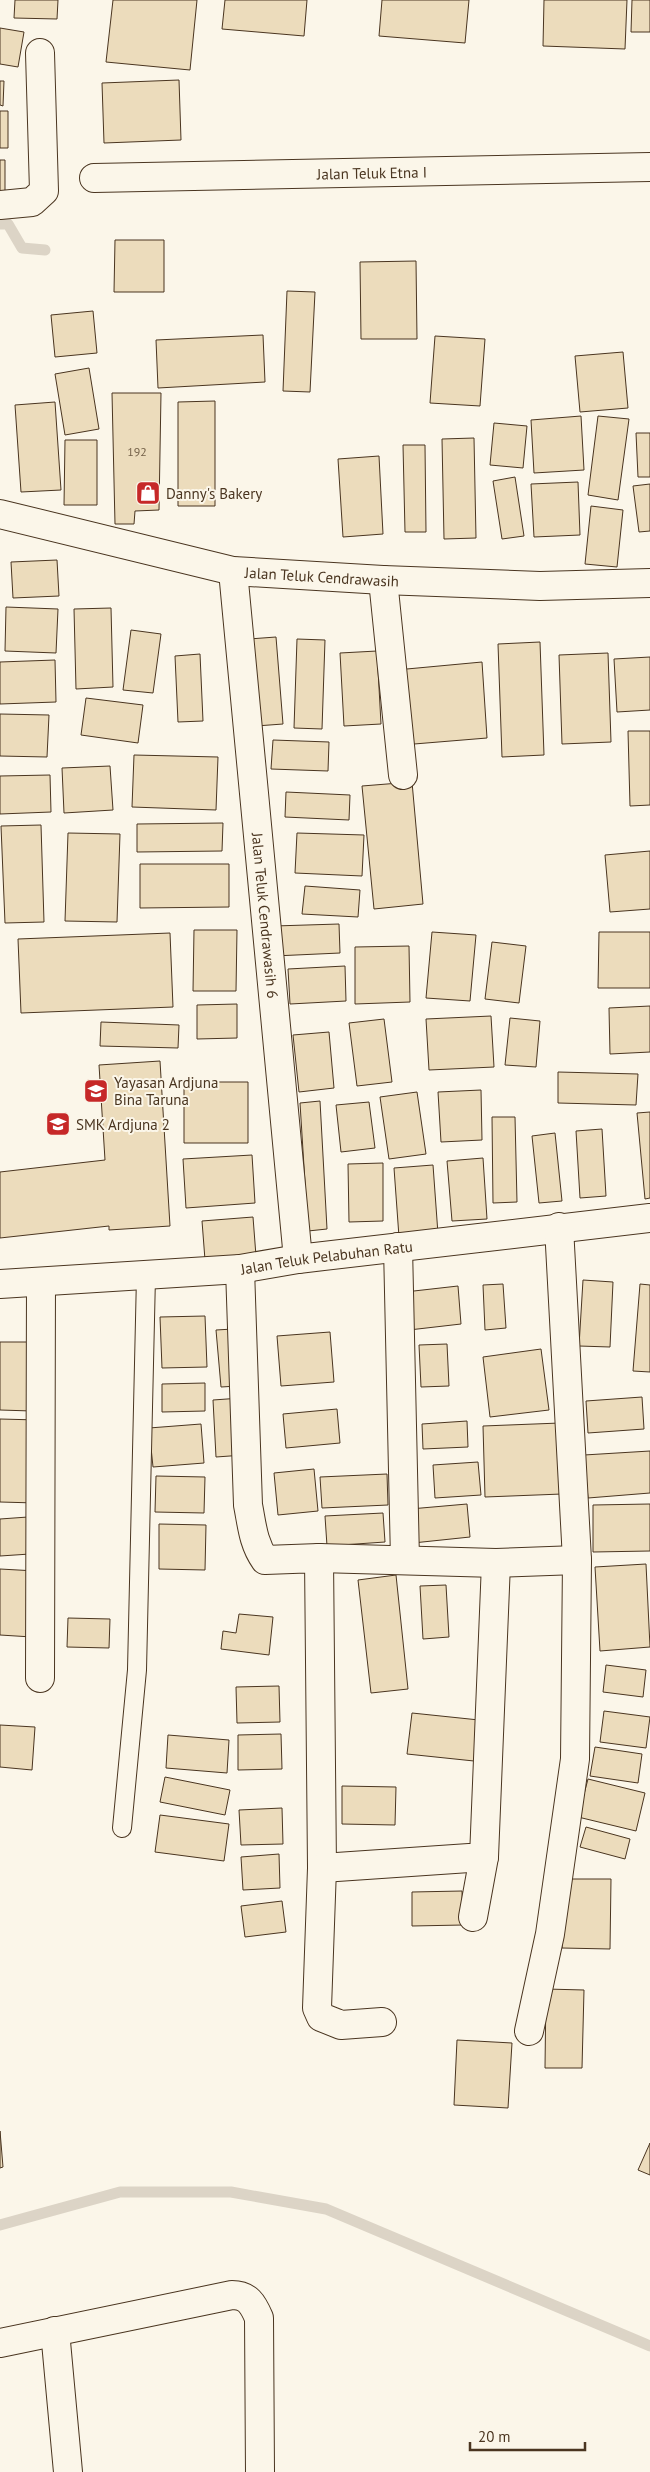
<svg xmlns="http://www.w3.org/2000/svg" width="650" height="2472" viewBox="0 0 650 2472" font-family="'PT Sans',sans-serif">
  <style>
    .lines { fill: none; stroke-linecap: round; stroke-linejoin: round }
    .stream { stroke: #dcd4c6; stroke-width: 11 }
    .building { fill: #ecdcbc; stroke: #4a3520 }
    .lane-casing { stroke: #4a3520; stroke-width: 20 }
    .street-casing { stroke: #4a3520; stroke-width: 30 }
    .secondary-casing { stroke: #4a3520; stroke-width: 30 }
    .lane { stroke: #fbf6e9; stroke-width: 18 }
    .street { stroke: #fbf6e9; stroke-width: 28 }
    .secondary { stroke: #fbf6e9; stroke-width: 28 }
    .labels { text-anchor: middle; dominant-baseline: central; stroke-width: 4; stroke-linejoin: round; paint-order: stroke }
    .number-label { font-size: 12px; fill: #725f47 }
    .street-label { font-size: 15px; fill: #4a3520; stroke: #fbf6e9 }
    .poi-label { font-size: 15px; fill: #4a3520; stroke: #fbf6e9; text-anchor: start }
  </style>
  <rect width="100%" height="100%" fill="#fbf6e9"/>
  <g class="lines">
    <!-- stream -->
    <path class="stream" d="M0 224H8L22 248 45 250
      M0 2225 120 2192H231L326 2209 650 2346"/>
  </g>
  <!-- building -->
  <path class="building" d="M15 0H58L57 19 14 18Z
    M113 0H197L190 70 106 62Z
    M225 0H307L304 36 222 29Z
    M382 0H469L465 43 379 36Z
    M544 0H627L625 49 543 46Z
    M632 0H650V32H631Z
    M0 28 24 32 18 67 0 64Z
    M179 80 181 140 104 143 102 83Z
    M0 81H4L3 106 0 105Z
    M0 111H8V148H0Z
    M0 160H5V198H0Z
    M115 240H164V292H114Z
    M416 261 417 339H361L360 262Z
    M287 291 315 292 310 392 283 391Z
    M93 311 97 353 55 357 51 315Z
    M263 335 265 382 158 388 156 340Z
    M435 336 485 339 480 406 430 403Z
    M623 352 628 408 580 412 575 356Z
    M89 368 99 429 65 435 55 374Z
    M112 393H161L159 510 135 511 134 524H115Z
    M215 401V506H178V402Z
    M55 402 61 490 21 492 15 405Z
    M581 416 584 470 534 473 531 420Z
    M598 416 629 419 618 500 588 495Z
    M494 423 527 426 523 468 490 465Z
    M636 433H650V477H638Z
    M474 438 476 538 444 539 442 439Z
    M65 440H97V505H64Z
    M403 445H425L426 532H405Z
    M379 456 383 534 343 537 338 459Z
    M515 477 524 536 502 539 493 481Z
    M578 482 580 535 534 537 531 484Z
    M650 484V531L639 532 633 486Z
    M591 506 623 510 617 567 585 564Z
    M57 560 59 596 13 598 11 562Z
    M6 607 58 609 56 653 5 651Z
    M111 608 113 687 76 689 74 609Z
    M131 630 161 634 153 693 123 690Z
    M276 637 283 724 256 726 249 639Z
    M297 639 325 640 322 729 294 728Z
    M540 642 544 755 502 757 498 644Z
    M377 651 381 724 344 726 340 653Z
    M608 653 611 742 562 744 559 655Z
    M200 654 203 721 178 722 175 656Z
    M650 657V710L617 712 614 659Z
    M55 660 56 702 0 704V662Z
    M482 662 487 738 402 745 396 670Z
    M86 698 143 705 138 743 81 735Z
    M0 714 49 715 47 757 0 756Z
    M628 731H650V805L630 806Z
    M273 740 329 742 328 771 271 769Z
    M134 755 218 757 216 810 132 807Z
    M110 766 113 810 64 813 62 768Z
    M50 775 51 812 0 814V776Z
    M412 782 423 904 374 909 362 786Z
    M286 792 350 795 349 820 285 817Z
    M223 823 222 851 137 852V824Z
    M41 825 44 922 5 923 1 826Z
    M68 833 120 834 117 922 65 921Z
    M297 833 364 835 362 876 295 873Z
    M650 851V909L610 912 605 855Z
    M140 864H229V907L140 908Z
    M305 886 360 890 358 917 302 914Z
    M339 924 340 953 274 956V926Z
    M194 930H237L236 991H193Z
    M432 932 476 935 470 1001 426 998Z
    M599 932H650V988H598Z
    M170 933 173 1007 21 1013 18 939Z
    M492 942 526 946 519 1003 485 999Z
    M409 946 410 1002 355 1004V947Z
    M345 966 346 1001 290 1004 288 969Z
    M237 1004V1038L197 1039V1005Z
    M650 1006V1052L610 1054 609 1008Z
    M491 1016 494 1067 429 1070 426 1019Z
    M510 1018 540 1021 536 1067 505 1065Z
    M384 1019 392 1082 357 1086 349 1023Z
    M101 1022 179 1025 178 1048 100 1046Z
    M329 1032 334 1088 299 1092 293 1035Z
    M160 1061 170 1226 109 1230V1226L0 1238V1172L105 1160 99 1065Z
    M558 1072 638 1074 636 1105 558 1103Z
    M184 1082H248V1143H184Z
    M481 1090 482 1140 441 1142 438 1092Z
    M417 1092 426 1154 389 1159 380 1097Z
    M320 1101 327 1229 308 1231 300 1103Z
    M369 1102 375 1148 341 1152 336 1105Z
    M650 1112V1198L645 1199 637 1113Z
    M492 1117H515L517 1202 493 1203Z
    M602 1129 606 1196 580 1198 576 1131Z
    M555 1133 562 1201 539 1203 532 1136Z
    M252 1155 255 1203 186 1208 183 1159Z
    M483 1158 487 1219 452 1221 447 1161Z
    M383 1163V1221L349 1222 348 1164Z
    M433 1165 438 1234 399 1237 394 1168Z
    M253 1217 256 1256 205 1260 202 1221Z
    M583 1280 613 1282 610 1347 579 1346Z
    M503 1284 506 1328 485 1330 483 1285Z
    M640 1284 650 1285V1372L633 1371Z
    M458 1286 461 1324 409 1330 405 1292Z
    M205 1316 207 1367 162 1368 160 1317Z
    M233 1329 238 1386 221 1387 216 1330Z
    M330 1332 334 1382 281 1386 277 1336Z
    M0 1342H33L32 1411 0 1410Z
    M447 1344 449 1386 421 1387 419 1345Z
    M541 1349 549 1410 490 1417 483 1357Z
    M205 1383V1411L162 1412V1384Z
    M642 1397 644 1429 588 1433 586 1401Z
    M241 1398 244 1455 216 1457 213 1400Z
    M337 1409 340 1443 286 1448 283 1414Z
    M0 1419 38 1420 36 1503 0 1502Z
    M467 1421 468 1447 423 1449 422 1424Z
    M560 1423 562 1494 485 1497 483 1426Z
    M201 1424 204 1463 153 1467 149 1428Z
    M650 1451V1493L588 1498 584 1455Z
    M478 1462 481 1495 435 1498 433 1465Z
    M314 1469 318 1511 278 1515 274 1473Z
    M387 1474 388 1505 322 1508 320 1477Z
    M156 1476 205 1477 204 1513 155 1512Z
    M467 1504 470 1537 413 1543 410 1509Z
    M650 1504V1551L593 1552V1505Z
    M383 1513 385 1542 327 1546 325 1516Z
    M28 1517 30 1554 0 1556V1519Z
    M159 1524 206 1525 205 1570 159 1569Z
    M646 1564 650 1647 600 1651 595 1567Z
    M0 1569 36 1571 32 1637 0 1635Z
    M396 1575 408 1689 371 1693 358 1580Z
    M446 1585 449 1637 423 1639 420 1586Z
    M239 1614 273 1617 269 1655 221 1649 223 1631 236 1633Z
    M68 1618 110 1619 109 1648 67 1647Z
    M606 1665 646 1670 643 1697 603 1692Z
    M279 1686 280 1722 237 1723 236 1687Z
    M604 1711 650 1717 646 1748 600 1742Z
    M412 1713 479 1720 474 1761 407 1754Z
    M0 1725 35 1727 32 1770 0 1767Z
    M281 1734 282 1769 238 1770V1735Z
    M168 1735 229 1740 227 1773 166 1768Z
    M595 1747 642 1754 638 1783 590 1776Z
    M165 1777 230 1790 225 1815 160 1802Z
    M588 1779 645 1793 636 1831 578 1817Z
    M342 1786 396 1787 395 1825 342 1824Z
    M282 1808 283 1844 241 1845 239 1810Z
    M160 1815 229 1824 224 1861 155 1852Z
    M586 1827 630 1839 625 1859 580 1847Z
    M279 1854 280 1888 243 1890 241 1857Z
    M564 1879H611L610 1949 562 1948Z
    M462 1891 463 1925 412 1926V1892Z
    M282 1901 286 1932 245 1937 241 1906Z
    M546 1989 584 1990 582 2068H545Z
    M457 2040 512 2043 508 2108 454 2105Z
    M0 2131 3 2167 0 2168Z
    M650 2143V2175L638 2170Z"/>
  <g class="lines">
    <defs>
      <path id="lane" d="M122 1828 137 1670 146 1276"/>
      <g id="street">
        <path id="s1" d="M94 178 650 167"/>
        <path d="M0 205 32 202 44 191 40 53"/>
        <path id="s2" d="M233 571 298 1259"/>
        <path d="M383 580 403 775"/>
        <path d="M398 1247 405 1560"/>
        <path d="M240 1269 248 1505C252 1525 253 1543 265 1560L319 1558 322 1868 317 2008 321 2017 341 2025 382 2022"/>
        <path id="s3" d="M0 1284 240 1269 298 1259 650 1218"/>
        <path d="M319 1558 496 1563 577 1560"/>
        <path d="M40 1678 41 1282"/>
        <path d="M322 1868 484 1857 496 1563"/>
        <path d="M473 1917 484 1857"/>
        <path d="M529 2031 550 1934 575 1759 577 1560 559 1227"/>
        <path d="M55 2331 68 2472"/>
        <path d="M0 2343 232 2295C248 2295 253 2304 259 2318L260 2472"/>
      </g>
      <g id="secondary">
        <path id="s4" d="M0 514 233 571 383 580 540 586 650 583"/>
      </g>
    </defs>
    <!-- lane casing -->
    <use href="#lane" class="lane-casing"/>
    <!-- street casing -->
    <use href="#street" class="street-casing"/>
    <!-- secondary casing -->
    <use href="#secondary" class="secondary-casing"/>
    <!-- lane -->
    <use href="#lane" class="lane"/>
    <!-- street -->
    <use href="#street" class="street"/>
    <!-- secondary -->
    <use href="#secondary" class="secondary"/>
  </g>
  <!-- icons -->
  <defs>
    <symbol id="shop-square" viewBox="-11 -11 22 22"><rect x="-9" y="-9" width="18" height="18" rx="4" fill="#c62828" stroke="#fbf6e9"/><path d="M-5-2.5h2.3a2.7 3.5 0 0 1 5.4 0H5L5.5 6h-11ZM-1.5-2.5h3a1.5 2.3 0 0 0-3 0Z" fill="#fff"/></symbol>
    <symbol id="school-square" viewBox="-11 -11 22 22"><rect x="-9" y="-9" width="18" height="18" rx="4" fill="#c62828" stroke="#fbf6e9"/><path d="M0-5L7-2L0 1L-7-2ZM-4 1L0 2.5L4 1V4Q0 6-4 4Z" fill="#fff"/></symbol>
  </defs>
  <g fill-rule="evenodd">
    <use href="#shop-square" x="134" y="479" width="28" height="28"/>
    <use href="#school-square" x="82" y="1077" width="28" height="28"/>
    <use href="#school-square" x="44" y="1110" width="28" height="28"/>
  </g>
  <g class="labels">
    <!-- number labels -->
    <g class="number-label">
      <text x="137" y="451">192</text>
    </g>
    <!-- street labels -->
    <g class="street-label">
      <text stroke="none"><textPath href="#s1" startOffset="278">Jalan Teluk Etna I</textPath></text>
      <text stroke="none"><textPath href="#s4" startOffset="329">Jalan Teluk Cendrawasih</textPath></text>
      <text stroke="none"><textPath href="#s2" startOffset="346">Jalan Teluk Cendrawasih 6</textPath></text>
      <text stroke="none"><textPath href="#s3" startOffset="328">Jalan Teluk Pelabuhan Ratu</textPath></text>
    </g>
    <!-- poi labels -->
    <g class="poi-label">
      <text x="166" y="493">Danny's Bakery</text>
      <text x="114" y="1082">Yayasan Ardjuna<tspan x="114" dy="17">Bina Taruna</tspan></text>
      <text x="76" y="1124">SMK Ardjuna 2</text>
    </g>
  </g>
  <!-- scale -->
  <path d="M470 2442v8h115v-8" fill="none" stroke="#4a3520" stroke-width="2.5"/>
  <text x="478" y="2442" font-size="15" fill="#4a3520" stroke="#fbf6e9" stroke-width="4" paint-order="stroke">20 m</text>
</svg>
